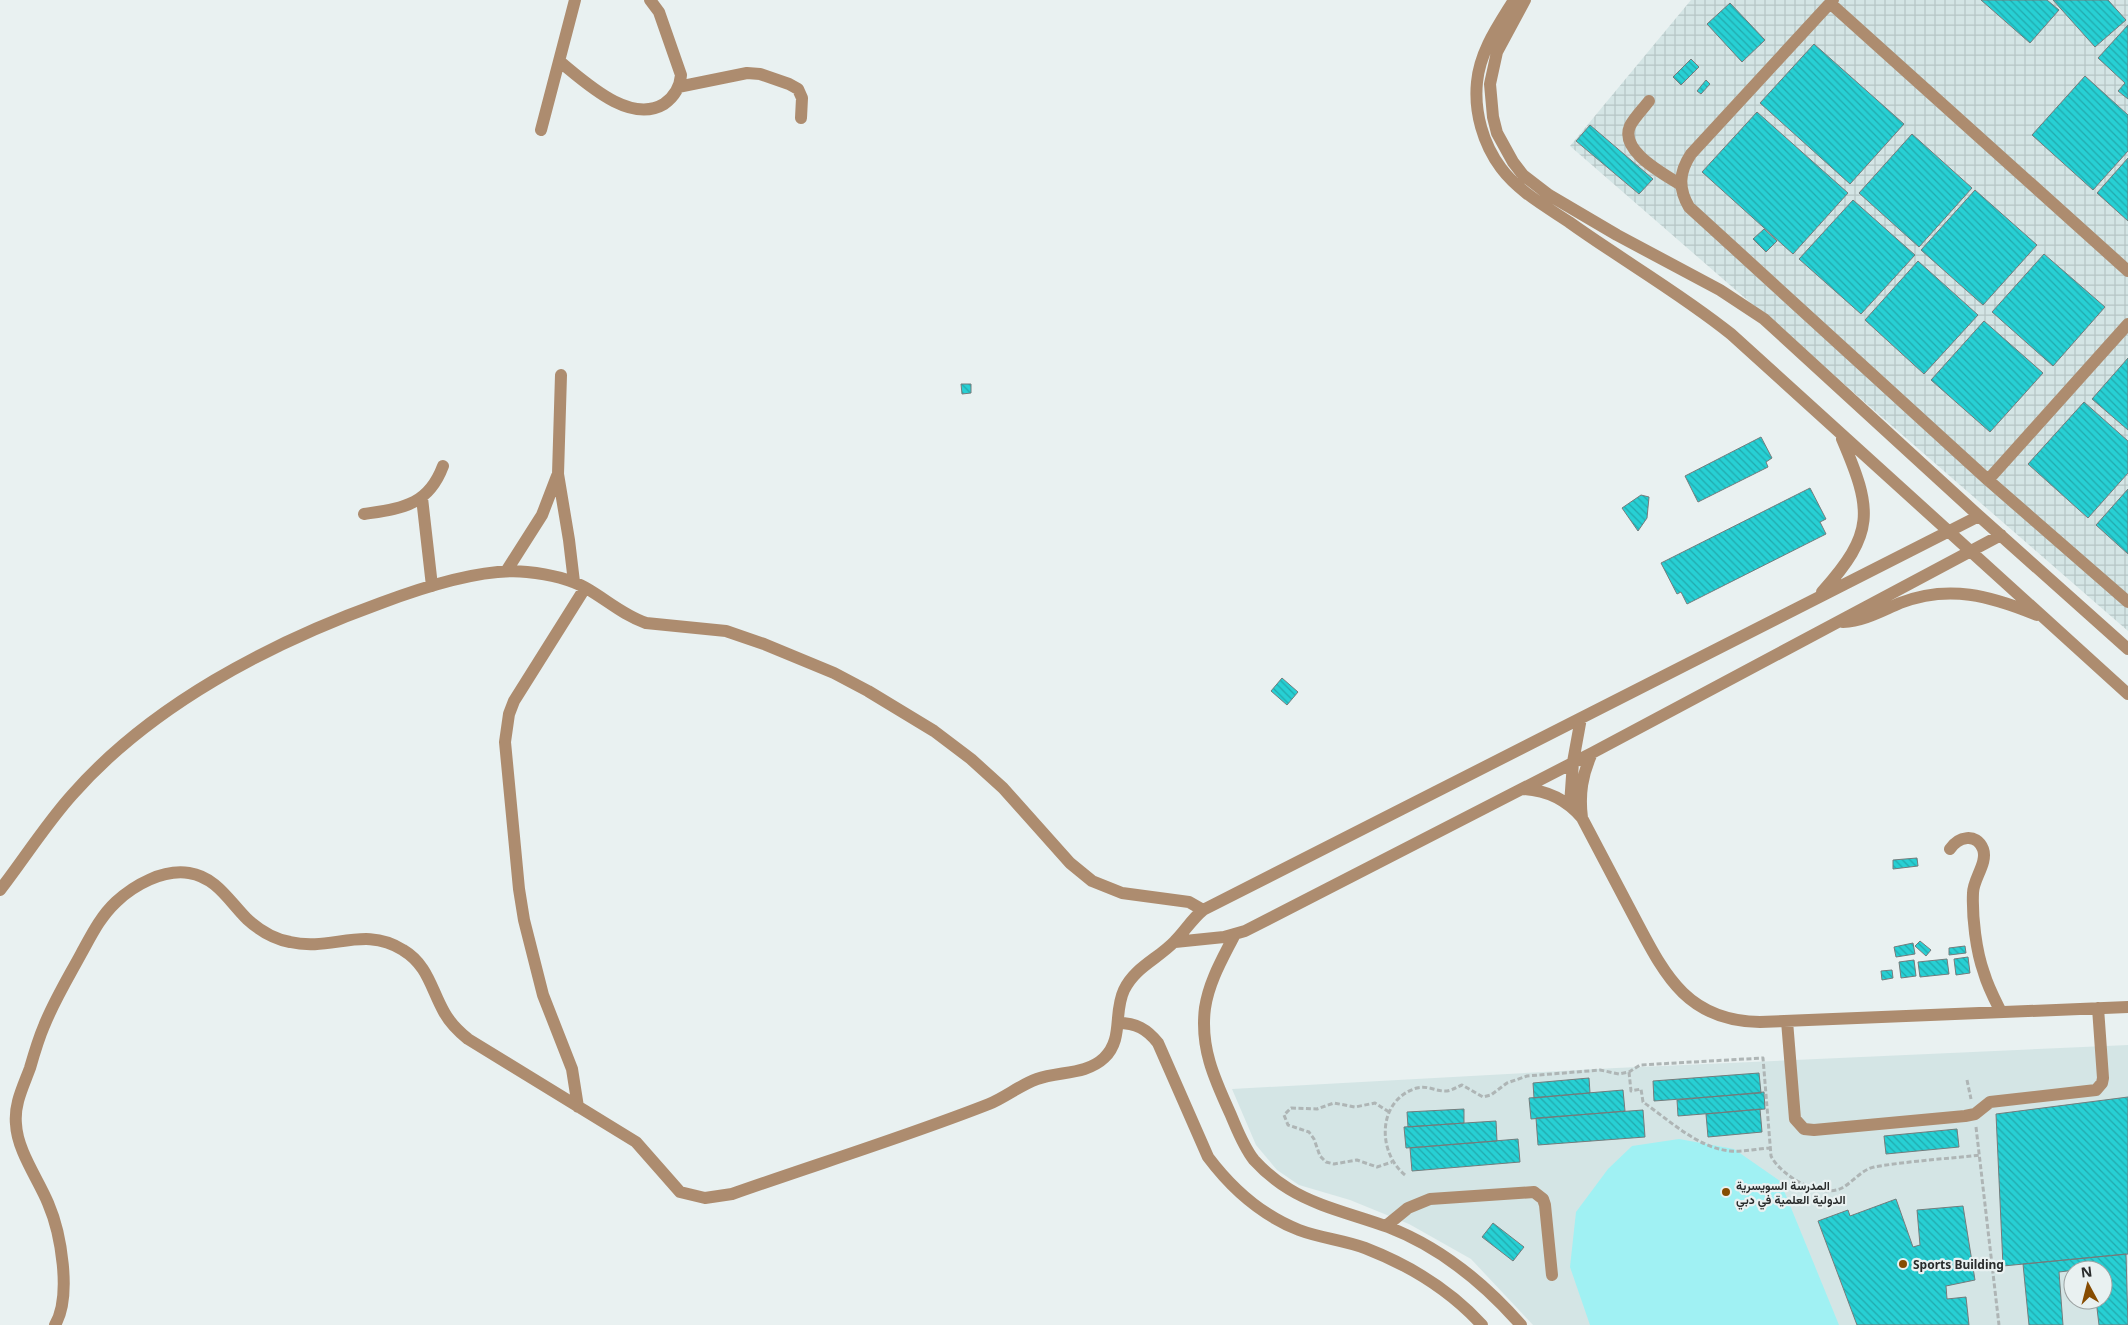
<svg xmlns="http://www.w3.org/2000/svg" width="2128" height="1325" viewBox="0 0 2128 1325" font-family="'Noto Sans',Vazirmatn,sans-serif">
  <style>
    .built { fill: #d4e5e5; fill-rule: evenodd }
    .industrial { fill: url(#industrial-grid) }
    .green { fill: #a0f1f3 }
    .building { fill: url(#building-back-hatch); stroke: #747c7c }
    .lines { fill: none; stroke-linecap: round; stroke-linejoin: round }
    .path { stroke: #aeb5b5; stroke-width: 3; stroke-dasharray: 5 2.5; stroke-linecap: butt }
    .minor { stroke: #ad8c6f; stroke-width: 12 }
    .poi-dot { fill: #864c02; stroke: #e9f1f1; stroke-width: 2 }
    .labels { text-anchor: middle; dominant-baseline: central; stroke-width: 4.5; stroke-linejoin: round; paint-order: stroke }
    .poi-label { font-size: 12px; font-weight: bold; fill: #292c2c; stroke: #e9f1f1; text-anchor: start }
  </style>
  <defs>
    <pattern id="industrial-grid" width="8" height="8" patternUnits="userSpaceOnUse" patternTransform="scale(1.25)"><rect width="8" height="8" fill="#d4e5e5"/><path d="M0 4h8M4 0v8" fill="none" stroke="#b6c5c5"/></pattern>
    <pattern id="building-back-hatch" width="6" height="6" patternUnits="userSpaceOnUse" patternTransform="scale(1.25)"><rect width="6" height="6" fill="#27d0d4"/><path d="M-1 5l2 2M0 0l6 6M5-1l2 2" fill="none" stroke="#22a9ac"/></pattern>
  </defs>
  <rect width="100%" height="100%" fill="#e9f1f1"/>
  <!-- built -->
  <path class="built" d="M2128 1045V1325H1533L1471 1259 1409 1224 1350 1200 1299 1185 1277 1170 1256 1145 1232 1089 1616 1068ZM2073 1270H2103V1300H2073Z"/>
  <!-- industrial -->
  <path class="industrial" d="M1691 0H2128V631L1570 146Z"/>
  <!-- green -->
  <path class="green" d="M1679 1139 1734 1149 1780 1181 1839 1325H1590L1570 1267 1576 1212 1608 1169 1632 1146Z"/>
  <!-- building -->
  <path class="building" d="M1981 0H2047L2059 10 2030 43Z
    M2053 0H2108L2126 20 2095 47Z
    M1730 3 1765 40 1742 62 1707 24Z
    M2128 25V99L2118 91 2125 83 2098 58Z
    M1814 44 1904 124 1850 184 1760 103Z
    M1691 59 1699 67 1681 85 1673 77Z
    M2085 76 2128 115V151L2093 190 2032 135Z
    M1706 80 1710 84 1701 94 1697 91Z
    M1757 112 1848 193 1793 254 1702 172Z
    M1590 125 1653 179 1639 194 1576 141Z
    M1912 134 1972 188 1919 247 1859 193Z
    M2128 158V221L2097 193Z
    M1975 190 2037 245 1983 305 1921 250Z
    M1853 200 1915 255 1861 314 1799 259Z
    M1764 229 1777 241 1766 252 1753 239Z
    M2044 254 2105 307 2053 366 1992 312Z
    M1918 261 1978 315 1924 374 1865 320Z
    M1984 321 2043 373 1990 432 1931 380Z
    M2128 358V430L2092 399Z
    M961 384H971V393L962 394Z
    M2084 402 2128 441V473L2088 518 2028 464Z
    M1761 437 1772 458 1766 462 1768 467 1698 502 1685 476Z
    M1810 488 1826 519 1820 522 1826 534 1687 604 1681 592 1677 594 1661 563Z
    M2128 489V554L2096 525Z
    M1641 495 1649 497 1647 518 1638 531 1622 508Z
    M1282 678 1298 692 1287 705 1271 691Z
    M1917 858 1918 866 1893 869V860Z
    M1920 941 1931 950 1926 956 1915 946Z
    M1913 943 1915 954 1896 957 1894 947Z
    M1965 946 1966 953 1949 955V948Z
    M1968 957 1970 973 1956 975 1954 959Z
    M1947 959 1949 974 1920 977 1918 962Z
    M1914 960 1916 976 1901 978 1899 962Z
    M1892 970 1893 978 1882 980 1881 971Z
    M1759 1073 1761 1093 1654 1101 1653 1081Z
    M1589 1078 1590 1093 1534 1098 1533 1083Z
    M1623 1090 1625 1111 1531 1119 1529 1098Z
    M1764 1092 1765 1109 1678 1116 1677 1100Z
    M2128 1097V1254L2003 1266 1996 1114Z
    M1464 1109V1123L1408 1127 1407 1112Z
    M1760 1109 1762 1132 1708 1137 1706 1114Z
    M1643 1110 1645 1137 1538 1145 1536 1118Z
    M1496 1121 1497 1141 1406 1148 1404 1127Z
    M1957 1129 1959 1147 1886 1154 1884 1136Z
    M1518 1139 1520 1162 1412 1171 1410 1148Z
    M1896 1199 1913 1247 1920 1245 1917 1210 1963 1206 1975 1280 1946 1286 1947 1299 1966 1297 1969 1325H1857L1818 1221 1848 1210 1850 1216Z
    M1493 1223 1524 1247 1513 1261 1482 1237Z
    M2126 1254 2128 1325H2099L2096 1300H2103V1270H2092V1268L2059 1272 2063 1325H2029L2023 1264Z"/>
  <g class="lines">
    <!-- path -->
    <path class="path" d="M1629 1072 1631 1091 1641 1089 1643 1102C1669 1120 1698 1148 1730 1151 1743 1152 1756 1149 1769 1148
      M1967 1080 1971 1099
      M1389 1112 1375 1103 1355 1107 1334 1103 1317 1109 1291 1108 1284 1115 1288 1125 1309 1132 1314 1139 1320 1156 1326 1162 1334 1164 1357 1160 1377 1167 1392 1162
      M1976 1127 1999 1325
      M1405 1175C1376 1151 1378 1099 1417 1088 1428 1085 1437 1092 1447 1091 1453 1090 1457 1087 1462 1085L1483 1097 1491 1095 1507 1083 1527 1076 1600 1070 1619 1074 1629 1072 1640 1065 1763 1058 1771 1156C1781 1176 1820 1199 1842 1188 1853 1182 1861 1170 1874 1167 1909 1161 1945 1159 1980 1155"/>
    <!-- minor -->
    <path class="minor" d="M1514 0C1498 26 1480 51 1477 82 1474 112 1483 144 1501 168 1518 191 1545 206 1569 222 1622 260 1680 293 1731 334L2128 694
      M1525 0 1497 52 1490 84 1493 117 1497 133 1513 162 1523 175 1549 195 1617 235 1720 290 1764 319 1979 516 2128 649
      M1833 0 1691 154C1679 172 1678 188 1689 207L1988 480 2128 602
      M1830 3 2128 271
      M559 61C584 81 629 125 664 104 674 97 680 87 681 75L659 12 650 0
      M678 87 747 73 760 74 789 84 798 89 802 98 801 118
      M1649 101C1643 109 1634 118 1630 126 1619 151 1664 174 1681 185
      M541 130 575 0
      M561 375 558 474 569 540 574 582
      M1988 480 2128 324
      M422 498 432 586
      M364 514C402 508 428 506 443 466
      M507 570 542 515 557 476
      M1822 592C1875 533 1873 511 1842 439
      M1843 622C1864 621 1881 611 1900 603 1949 584 1991 596 2037 615
      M1522 789C1547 790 1566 799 1582 818 1599 850 1615 881 1632 913 1663 971 1684 1021 1760 1022L2128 1007
      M1570 805 1573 762 1581 718
      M1582 818C1579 794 1582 775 1592 753
      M1950 849C1958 837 1976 832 1983 849 1988 863 1973 879 1973 893 1972 917 1976 951 1984 973 1988 987 1995 1000 2001 1012
      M0 890C24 859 46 824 72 795 151 705 270 643 381 603 421 588 485 567 527 572 547 574 568 578 586 588 607 600 623 615 646 623L726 631 764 644 834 673 868 691 934 731 971 759 1003 788 1070 863 1092 881 1122 893 1189 902 1203 910
      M1235 934C1223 958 1209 981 1205 1008 1200 1047 1214 1078 1230 1113 1237 1129 1243 1146 1254 1160 1264 1171 1276 1181 1289 1189 1318 1207 1356 1215 1388 1227 1440 1247 1485 1284 1521 1325
      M1175 942 1224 937 1245 931 1592 753 2001 535
      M1787 1021 1795 1119 1804 1129 1814 1130 1965 1116 1975 1114 1990 1102 2096 1090 2102 1083 2103 1078 2098 1008
      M1118 1023C1136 1023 1147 1029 1158 1043L1208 1157C1232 1189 1261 1215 1299 1230 1320 1238 1343 1240 1365 1248 1409 1265 1450 1290 1482 1325
      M578 1107 572 1069 543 995 524 920 519 889 505 742 509 714 514 701 585 588
      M1386 1226 1408 1208 1430 1199 1534 1192 1543 1199 1545 1205 1552 1275
      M55 1325C72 1296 61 1233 48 1203 38 1179 17 1150 16 1124 14 1104 23 1087 30 1068 34 1054 38 1040 44 1026 54 1001 68 978 81 954 91 936 100 917 116 902 134 885 163 869 189 873 216 877 229 901 247 919 259 930 274 939 290 942 331 952 364 925 403 950 428 965 431 989 444 1012 450 1023 458 1031 468 1039L636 1142 680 1192 705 1198 732 1194C817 1164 905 1137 989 1104 1006 1097 1020 1085 1037 1079 1059 1071 1086 1075 1104 1058 1124 1039 1113 1013 1124 990 1135 967 1158 959 1175 941 1185 931 1192 919 1203 910L1979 516"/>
  </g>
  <!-- markers -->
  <g class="poi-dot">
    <circle cx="1726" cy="1192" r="5"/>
    <circle cx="1903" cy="1264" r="5"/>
  </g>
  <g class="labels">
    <!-- poi labels -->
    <g class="poi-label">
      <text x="1736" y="1185">المدرسة السويسرية<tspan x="1736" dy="14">الدولية العلمية في دبي</tspan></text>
      <text x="1913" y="1264">Sports Building</text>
    </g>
  </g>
  <!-- north arrow -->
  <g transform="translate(2088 1285) rotate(353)"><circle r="24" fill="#e9f1f1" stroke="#9ca2a2"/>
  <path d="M0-4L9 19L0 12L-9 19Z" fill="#864c02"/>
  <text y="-8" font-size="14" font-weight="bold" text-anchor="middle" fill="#292c2c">N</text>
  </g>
</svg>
